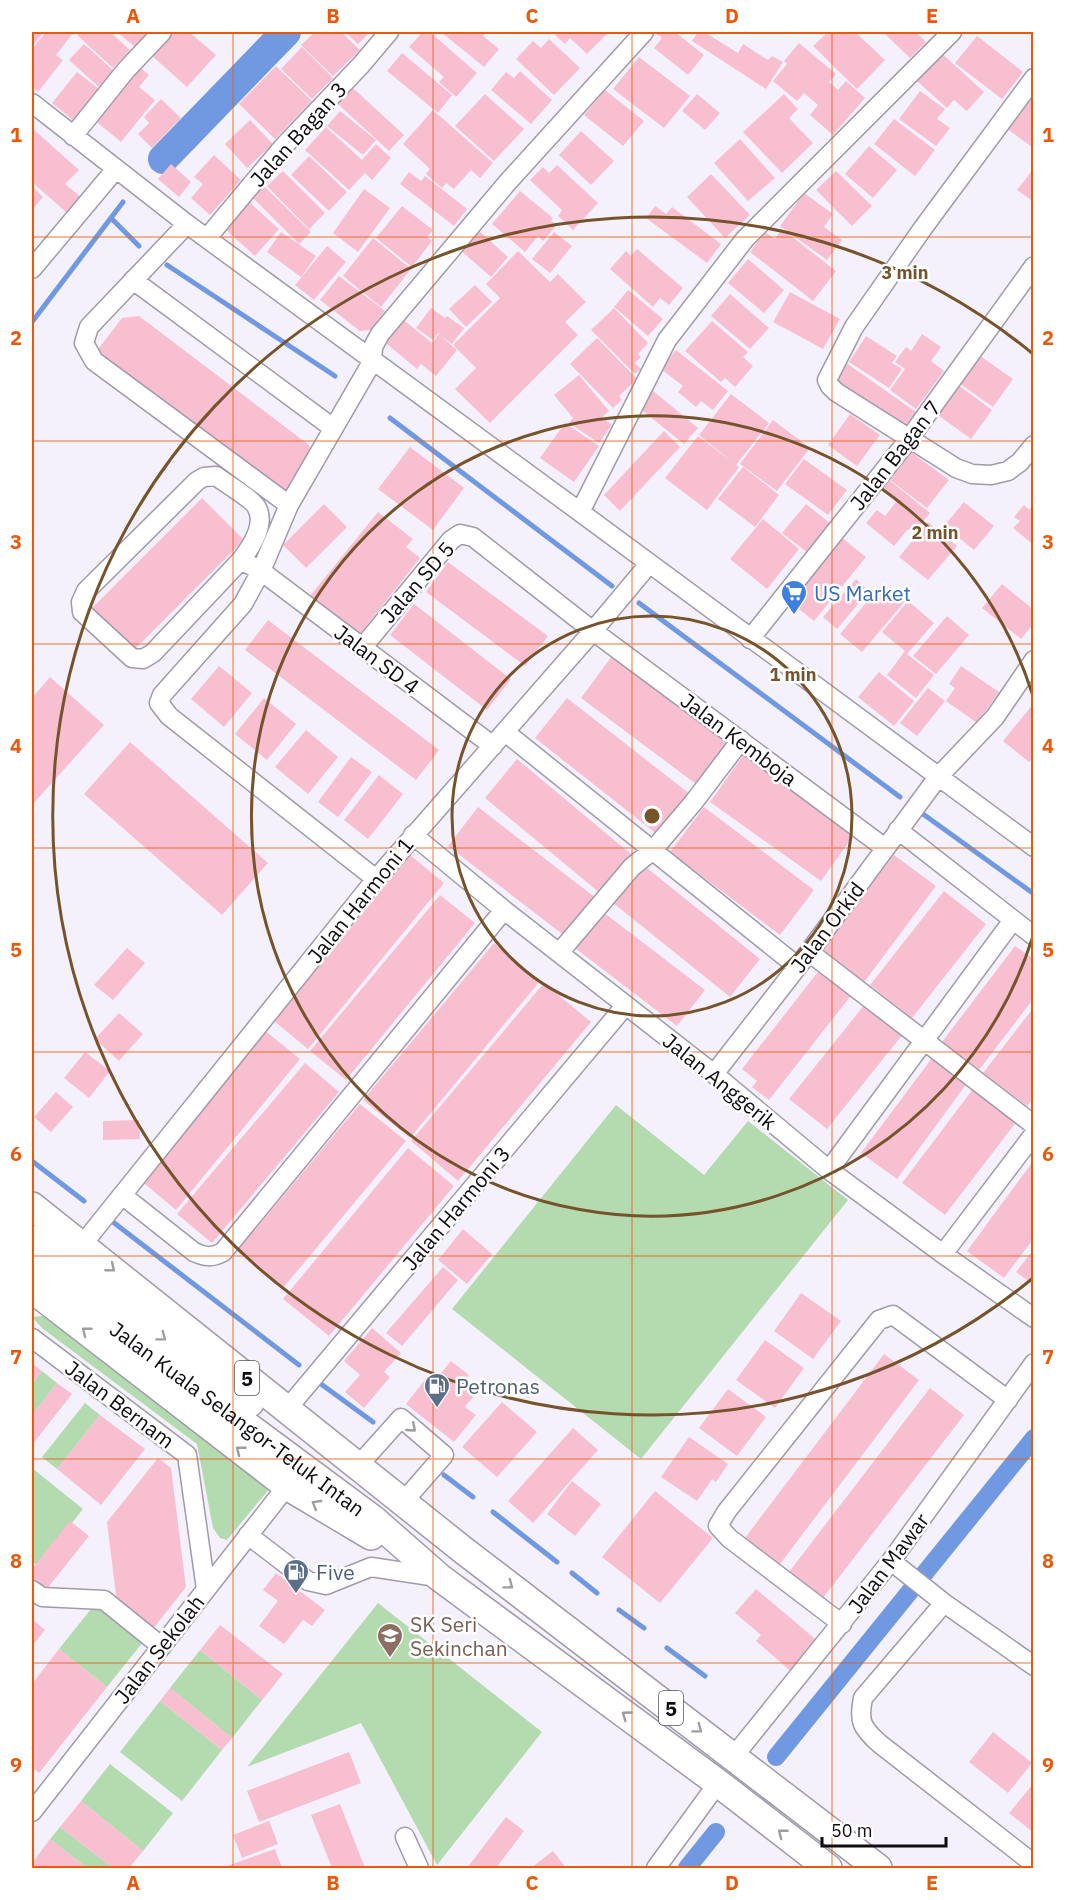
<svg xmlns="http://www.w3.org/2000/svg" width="1065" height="1900" viewBox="0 0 1065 1900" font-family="'IBM Plex Sans',sans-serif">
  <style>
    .green { fill: #b4dab0 }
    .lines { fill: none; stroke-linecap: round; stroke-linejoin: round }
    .stream { stroke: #7099e1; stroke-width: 5 }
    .canal { stroke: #7099e1; stroke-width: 18 }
    .river { stroke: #7099e1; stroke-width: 30 }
    .building { fill: #f8bfd1 }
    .minor-casing { stroke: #a09aab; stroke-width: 21 }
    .highway-casing { stroke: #a09aab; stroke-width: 30 }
    .minor { stroke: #fff; stroke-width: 18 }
    .highway { stroke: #fff; stroke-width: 27 }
    .oneway { stroke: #9f9da0 }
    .grid { fill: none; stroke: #e8590c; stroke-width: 1.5; stroke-opacity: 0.55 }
    .ring { fill: none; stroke: #76532b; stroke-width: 3 }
    .labels { text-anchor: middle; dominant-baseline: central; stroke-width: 5; stroke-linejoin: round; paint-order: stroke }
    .shield { fill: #fff; stroke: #565458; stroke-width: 1.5 }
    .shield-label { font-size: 20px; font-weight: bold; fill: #0e0b11 }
    .street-label { font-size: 21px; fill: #0e0b11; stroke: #fff }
    .shop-label { font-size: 21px; fill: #366cbe; stroke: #fff; text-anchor: start }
    .service-label { font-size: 21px; fill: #4e5e75; stroke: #fff; text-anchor: start }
    .education-label { font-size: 21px; fill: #785e54; stroke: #fff; text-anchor: start }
    .centre { fill: #76532b; stroke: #fff; stroke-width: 3 }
    .ring-label { font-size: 18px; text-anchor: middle; font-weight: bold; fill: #76532b; stroke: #fff; stroke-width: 5; stroke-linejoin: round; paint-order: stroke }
    .neatline { fill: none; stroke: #e8590c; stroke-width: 2 }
    .grid-label { font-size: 20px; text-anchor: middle; font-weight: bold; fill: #e8590c }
  </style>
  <rect width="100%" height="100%" fill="#f5f1fc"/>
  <!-- green -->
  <path class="green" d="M616 1105 704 1175 748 1121 848 1200 641 1459 452 1309Z
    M43 1316 206 1438 270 1488 227 1540 220 1538 213 1528 197 1444 43 1329 32 1317Z
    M42 1371 57 1383 32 1415V1384Z
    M85 1403 100 1415 57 1469 42 1457Z
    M32 1468 83 1509 38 1566 32 1561Z
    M378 1603 542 1732 437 1865 361 1723 247 1767Z
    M95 1604 143 1642 107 1687 59 1649Z
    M200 1650 262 1700 232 1738 170 1688Z
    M160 1701 222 1750 182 1801 120 1752Z
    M110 1764 173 1813 143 1851 81 1801Z
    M60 1827 113 1868H87L50 1839Z"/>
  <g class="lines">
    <!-- stream -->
    <path class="stream" d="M111 218 139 246
      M167 265 335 376
      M32 322 123 202
      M390 418 612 586
      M639 603 900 797
      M923 814 1034 894
      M32 1161 84 1201
      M113 1222 299 1365
      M321 1384 373 1422
      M444 1475 473 1497
      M493 1512 557 1562
      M572 1573 597 1593
      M619 1610 644 1628
      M667 1648 705 1676"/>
    <!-- canal -->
    <path class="canal" d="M776 1757 1034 1438
      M687 1868 716 1832"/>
    <!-- river -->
    <path class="river" d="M163 159 286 32"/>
  </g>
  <!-- building -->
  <path class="building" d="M32 32H44L32 46Z
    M46 32 73 33 56 55 63 60 38 92 32 86V49Z
    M81 32H110L130 50 113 68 77 35Z
    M117 32H149L135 47Z
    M173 32H189L216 55 187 87 151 55Z
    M315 32H341L360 50 333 76 301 45Z
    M345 32H370L358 44Z
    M423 32H430L477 73 456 97 439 82 444 77 409 47Z
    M441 32H486L483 36 499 49 484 67Z
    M552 32H609L587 54 570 38 565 44Z
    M654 32H675L704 55 688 75 654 48 662 38Z
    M698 32H704L738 53 743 44 768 60 772 56 783 62 766 89 692 41Z
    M828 32H855L885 60 857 89 813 46Z
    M883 32H916L926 42 910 58Z
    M977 36 1023 72 1002 99 955 63Z
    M549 39 580 68 554 95 516 59 533 41 541 48Z
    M799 43 836 74 829 82 838 90 846 81 865 98 833 135 810 115 818 105 804 93 797 101 773 81 787 64 784 61Z
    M84 44 114 71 99 87 69 60Z
    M302 47 333 78 312 99 281 69Z
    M937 49 984 92 967 111 954 100 947 108 917 81 924 73 920 69Z
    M402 53 452 95 438 113 387 71Z
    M639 57 690 96 664 128 613 89Z
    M137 65 149 75 139 87 155 100 121 142 93 119Z
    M276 66 312 101 275 139 239 104Z
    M520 71 552 100 531 124 491 90 506 72 514 78Z
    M77 72 99 89 74 121 52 103Z
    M353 88 404 135 389 151 338 104Z
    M605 90 644 121 623 146 584 115Z
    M920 91 945 109 937 119 950 128 936 146 899 119Z
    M485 94 524 129 494 161 455 126Z
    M697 94 720 113 705 130 682 111Z
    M784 94 798 109 789 118 813 143 782 173 743 132Z
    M1025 97 1034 103 1032 147 1003 126Z
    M161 99 181 118 152 148 138 134 149 123 144 117Z
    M433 110 493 163 480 178 471 170 454 189 446 183 442 188 426 174 430 169 403 144Z
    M340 111 376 140 363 155 327 126Z
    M894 119 935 150 915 176 874 144Z
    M250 120 273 144 247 168 225 144Z
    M326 127 362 160 376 144 391 158 372 180 365 173 349 190 305 150Z
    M32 128 79 170 65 184 81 197 67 213 32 182Z
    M581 131 614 161 591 185 559 155Z
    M740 139 775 178 748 201 714 163Z
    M869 146 897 170 873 198 845 174Z
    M214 155 241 180 210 215 191 198 203 184 194 177Z
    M309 156 347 192 329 211 291 175Z
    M171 164 191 182 179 197 158 179Z
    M557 165 598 203 573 230 558 216 562 210 530 180 543 167 549 173Z
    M1034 168V202L1017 190Z
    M283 171 325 213 309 229 267 186Z
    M836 171 872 206 852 226 816 190Z
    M409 172 421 181 425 176 467 209 454 226 400 184Z
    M711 174 750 215 725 238 687 197Z
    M32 186 43 197 32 210Z
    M264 186 311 232 299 244 252 197Z
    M364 189 390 208 358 252 333 233Z
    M520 191 553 218 551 221 557 225 543 241 538 236 525 252 492 224Z
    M804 193 833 214 824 227 842 240 827 260 780 226Z
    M248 201 279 229 255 256 224 228Z
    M402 206 433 230 427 237 432 241 412 267 376 238Z
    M655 206 666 214 672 207 721 244 707 263 646 218Z
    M782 229 836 271 813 301 750 252 765 232 775 239Z
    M478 230 508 257 491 277 460 250Z
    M281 232 316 256 301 277 267 252Z
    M554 232 572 246 550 273 532 259Z
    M373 238 411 269 381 307 343 276Z
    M327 246 346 262 314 300 295 285Z
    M637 249 683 288 669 305 660 298 653 307 610 269 626 251 631 256Z
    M518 251 550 282 558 274 586 302 565 322 578 335 490 423 455 389 476 368 453 345 500 298 486 284Z
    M748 259 784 290 764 313 728 283Z
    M339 276 385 311 371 330 360 331 320 300Z
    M475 285 492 302 466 327 449 309Z
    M628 290 663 319 648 336 614 307Z
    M790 292 840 319 823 349 773 322Z
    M730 294 769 328 750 349 711 316Z
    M431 308 445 318 447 316 464 328 452 344 441 336 457 350 436 376 421 364 417 369 381 339 400 317 432 343 439 334 438 333 433 340 416 328Z
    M614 308 648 343 638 354 641 357 635 363 641 369 635 374 591 330Z
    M139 316 309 445 312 460 285 495 96 352 122 318Z
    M712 321 748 352 743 357 753 366 735 387 725 378 721 382 685 351Z
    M922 334 941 347 931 361 944 371 916 409 890 390 905 369 895 362 906 347 911 351Z
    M866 336 897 356 892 363 902 369 889 388 849 362Z
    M597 338 637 379 619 396 622 400 613 408 570 364Z
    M676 350 728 391 713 410 701 401 696 407 678 392 683 386 661 369Z
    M976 353 1013 379 993 407 956 381Z
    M842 360 916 412 904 427 868 400 865 404 829 379Z
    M579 375 609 411 602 417 612 425 599 443 569 423 573 418 554 395Z
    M957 384 992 410 971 439 935 413Z
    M652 390 698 428 684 444 638 407Z
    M731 394 769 423 736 465 739 467 707 510 665 478 698 436 731 461 699 435Z
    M850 414 880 435 857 466 828 445Z
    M773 420 810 448 777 491 740 464Z
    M565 423 599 446 574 482 540 458Z
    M664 431 680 447 620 511 604 495Z
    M410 447 464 488 433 530 378 489Z
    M911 452 949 480 927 508 890 480Z
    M804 459 847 490 828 515 785 484Z
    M743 467 779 495 755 527 718 499Z
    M888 479 930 513 914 533 908 529 894 546 866 523 877 510 885 516 896 502 880 489Z
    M202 498 244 540 134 650 92 608Z
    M964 502 994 526 974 550 944 526Z
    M324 504 347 527 306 568 283 545Z
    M806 504 831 524 808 553 782 533Z
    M1024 505 1029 510 1034 505V545L1013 528 1020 521 1014 517Z
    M378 512 413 539 406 547 420 558 359 635 310 596Z
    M763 519 799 549 767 589 730 559Z
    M928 522 957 546 928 580 899 557Z
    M837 534 866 557 814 621 785 598Z
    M448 562 548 636 525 666 426 592Z
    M856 579 869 591 837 629 823 617Z
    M1002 584 1034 610V623L1021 639 982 608Z
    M881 585 890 592 894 588 907 599 862 652 840 634Z
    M908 601 934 623 907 654 934 675 916 698 887 675 905 651 882 632Z
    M414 604 511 679 487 710 390 635Z
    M947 616 969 635 936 674 913 656Z
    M268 620 439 750 416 780 245 650Z
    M612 656 732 745 700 787 581 698Z
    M219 666 252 693 224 727 191 699Z
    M961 666 999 692 977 723 946 701 955 688 949 684Z
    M879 672 914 701 894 726 858 697Z
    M50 677 104 725 32 805V698Z
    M928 688 945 701 917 736 900 723Z
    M264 698 296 724 267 760 235 734Z
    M567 698 695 798 663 839 535 738Z
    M1034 703V757L1029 762 1003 741Z
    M306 730 338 757 308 794 275 767Z
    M130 742 268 863 222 915 84 794Z
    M744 754 855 833 821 881 710 802Z
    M351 757 372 772 338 817 318 802Z
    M517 759 632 855 600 893 485 798Z
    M379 775 403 794 368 839 344 820Z
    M478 807 596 898 566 937 448 846Z
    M704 807 814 890 780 935 670 852Z
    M410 855 444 883 308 1049 274 1021Z
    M894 855 936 886 862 985 820 953Z
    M642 864 760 959 730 997 612 902Z
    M944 891 986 924 912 1018 870 985Z
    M440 895 475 923 346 1080 310 1051Z
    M603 912 705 990 677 1026 575 948Z
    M494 943 540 981 410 1138 363 1100Z
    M1015 946 1034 959V998L979 1070 942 1042Z
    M127 948 145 963 113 1000 94 985Z
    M821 968 853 993 769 1100 752 1087 757 1081 742 1069Z
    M544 983 591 1022 458 1181 411 1141Z
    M865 1004 903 1034 827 1129 789 1099Z
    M1034 1007V1098L1027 1106 983 1073Z
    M119 1013 143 1034 119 1061 95 1039Z
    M263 1029 300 1059 176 1210 139 1179Z
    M85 1052 110 1071 89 1098 64 1078Z
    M932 1058 967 1083 897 1179 861 1153Z
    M305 1063 339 1092 212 1243 177 1214Z
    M973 1089 1017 1121 945 1215 902 1183Z
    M56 1092 73 1107 51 1132 34 1117Z
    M360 1104 406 1141 283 1288 237 1251Z
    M139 1120 140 1139 103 1140V1121Z
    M408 1148 454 1186 329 1336 283 1299Z
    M1034 1160V1238L1004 1278 967 1251Z
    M463 1229 492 1254 467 1284 438 1260Z
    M1034 1249V1285L1016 1272Z
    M443 1267 458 1280 402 1346 386 1333Z
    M801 1293 841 1321 813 1359 774 1331Z
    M372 1328 401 1353 384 1372 390 1377 364 1408 345 1392 360 1375 344 1361Z
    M765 1340 804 1368 775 1408 736 1380Z
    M884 1354 919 1380 780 1564 745 1538Z
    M451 1361 469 1375 463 1382 477 1392 465 1407 476 1415 454 1442 406 1404 427 1377 434 1382Z
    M32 1363 42 1371 32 1384Z
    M57 1383 72 1394 32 1445V1415Z
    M930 1388 964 1415 823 1598 789 1572Z
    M728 1389 766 1417 737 1456 699 1428Z
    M502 1402 537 1432 497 1477 462 1447Z
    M100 1415 145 1449 101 1505 57 1469Z
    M573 1428 598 1450 533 1523 508 1501Z
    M689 1437 728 1464 716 1482 712 1479 697 1501 661 1477Z
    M158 1458 171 1468 186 1587 152 1630 117 1603 107 1522Z
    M572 1481 601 1504 575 1536 547 1514Z
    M655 1491 713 1538 660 1603 602 1557Z
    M70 1521 89 1536 46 1590 32 1579V1569Z
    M276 1573 325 1610 312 1626 303 1620 284 1644 259 1626 278 1601 263 1590Z
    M756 1589 820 1643 793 1673 756 1641 761 1635 735 1613Z
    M32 1619 45 1630 32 1646Z
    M220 1625 283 1674 262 1700 200 1650Z
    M59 1649 107 1687 39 1773 32 1767V1684Z
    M170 1688 232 1738 222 1750 160 1701Z
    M993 1732 1032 1763 1008 1793 969 1762Z
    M349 1752 361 1783 259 1822 247 1791Z
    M1034 1783V1833L1009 1813Z
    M81 1801 143 1851 129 1868H113L60 1827Z
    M340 1804 365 1868H332L311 1815Z
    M506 1817 524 1831 496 1868H467Z
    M269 1821 278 1844 242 1858 233 1835Z
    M50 1839 87 1868H32V1863Z
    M275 1849 282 1868H228L227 1866Z
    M553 1851 566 1868H531Z"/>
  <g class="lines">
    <defs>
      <path id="minor" d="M1034 78 923 228 854 327 827 380 830 386 836 392 956 468 972 474 991 475 1008 471 1020 462 1034 445
        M32 103 187 224 580 512 1034 847
        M73 136 126 70 162 32
        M187 224 89 327 84 343 94 361 289 505
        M207 238 283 147 361 65 389 32
        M32 269 115 170
        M133 280 333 428
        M580 512 667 340 745 239 952 32
        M241 560C251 547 266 525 257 508 254 500 224 482 216 476L204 477 197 481 86 591 81 602 82 612 132 658 143 659 153 653 241 560 261 571 493 746
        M750 639 909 439 1034 266
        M362 648 451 540 460 534 473 537 593 631 885 848
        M505 732 798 967
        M898 830 1034 936
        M413 835 504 910 714 1074 829 1170 943 1254 1034 1318
        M376 879 169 716 159 703 162 695 243 604 261 571 289 505 372 362 373 347 380 334 507 183 644 32
        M809 952 1034 1125
        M559 953 632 867 653 850 693 803 741 740
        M714 1074 809 952 938 777 995 717 1034 660
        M829 1170 1013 920
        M122 1195 194 1252C205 1257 212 1258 223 1252L504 910
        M82 1245 376 879 593 631 649 564
        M943 1254 1034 1134
        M32 1338 187 1455 206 1589
        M287 1409 625 1006
        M358 1466 401 1418 444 1455 404 1501
        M248 1535 308 1581 326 1585 371 1567 437 1577
        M891 1561 944 1603 1034 1666
        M32 1590 42 1597 104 1600 161 1646
        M944 1603 863 1698C858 1722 862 1728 880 1744L1034 1864
        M842 1624 729 1538 718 1526 727 1511 879 1320 893 1315 1008 1400
        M734 1756 891 1561 1034 1363
        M32 1812 287 1486
        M405 1837 419 1868
        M656 1868 718 1783"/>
      <g id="highway">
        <path d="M32 1206 463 1550 878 1868"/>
        <path d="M32 1239 250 1403"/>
        <path id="s1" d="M32 1266 373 1519 439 1577 718 1783 828 1868"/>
        <path d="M32 1289 287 1486 371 1536"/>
      </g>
    </defs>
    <!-- minor casing -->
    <use href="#minor" class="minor-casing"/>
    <!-- highway casing -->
    <use href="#highway" class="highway-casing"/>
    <!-- minor -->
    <use href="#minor" class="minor"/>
    <!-- highway -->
    <use href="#highway" class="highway"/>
  </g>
  <!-- one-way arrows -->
  <defs><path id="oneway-chevron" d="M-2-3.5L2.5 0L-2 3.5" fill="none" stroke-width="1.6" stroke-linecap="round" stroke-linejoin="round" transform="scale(1.5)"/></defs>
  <g class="oneway">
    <use href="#oneway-chevron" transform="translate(111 1268) rotate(39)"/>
    <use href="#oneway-chevron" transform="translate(86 1331) rotate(-142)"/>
    <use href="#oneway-chevron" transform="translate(162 1337) rotate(37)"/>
    <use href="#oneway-chevron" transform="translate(412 1428) rotate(41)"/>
    <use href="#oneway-chevron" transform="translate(240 1450) rotate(-142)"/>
    <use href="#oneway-chevron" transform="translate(316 1504) rotate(-149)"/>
    <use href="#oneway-chevron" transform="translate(509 1585) rotate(37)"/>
    <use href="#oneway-chevron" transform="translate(626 1715) rotate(-144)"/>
    <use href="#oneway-chevron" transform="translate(698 1729) rotate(37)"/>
    <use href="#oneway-chevron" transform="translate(782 1833) rotate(-142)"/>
  </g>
  <!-- grid -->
  <path class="grid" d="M233 32V1868M433 32V1868M632 32V1868M832 32V1868M32 237H1034M32 441H1034M32 644H1034M32 848H1034M32 1052H1034M32 1256H1034M32 1459H1034M32 1663H1034"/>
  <!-- distance rings -->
  <g class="ring">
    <circle cx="652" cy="816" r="200"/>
    <path d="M1033 936A400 400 0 1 1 1033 696"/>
    <path d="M1033 1278A599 599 0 1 1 1033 354"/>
  </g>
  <!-- icons -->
  <defs>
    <symbol id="supermarket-pin" viewBox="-11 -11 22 30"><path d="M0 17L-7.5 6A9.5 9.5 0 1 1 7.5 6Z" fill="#3f7fe0" stroke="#fff"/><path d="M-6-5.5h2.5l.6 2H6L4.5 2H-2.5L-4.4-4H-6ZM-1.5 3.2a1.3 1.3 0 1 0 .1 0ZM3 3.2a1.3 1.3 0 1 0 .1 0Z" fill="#fff"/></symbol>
    <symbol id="fuel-pin" viewBox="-11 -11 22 30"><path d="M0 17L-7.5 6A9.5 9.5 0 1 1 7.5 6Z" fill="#5c6f8a" stroke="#fff"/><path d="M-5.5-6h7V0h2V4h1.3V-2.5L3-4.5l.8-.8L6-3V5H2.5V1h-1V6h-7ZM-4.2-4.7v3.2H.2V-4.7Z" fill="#fff"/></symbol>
    <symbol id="school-pin" viewBox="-11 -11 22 30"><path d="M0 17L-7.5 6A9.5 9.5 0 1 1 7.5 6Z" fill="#8d6e63" stroke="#fff"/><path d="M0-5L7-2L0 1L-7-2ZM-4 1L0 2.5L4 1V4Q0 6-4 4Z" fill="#fff"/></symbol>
  </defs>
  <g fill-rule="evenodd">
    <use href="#supermarket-pin" x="779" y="578" width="30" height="40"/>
    <use href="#fuel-pin" x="422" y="1371" width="30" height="40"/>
    <use href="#fuel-pin" x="281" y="1557" width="30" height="40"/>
    <use href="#school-pin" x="375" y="1621" width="30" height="40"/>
  </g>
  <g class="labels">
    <!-- shield labels -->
    <g class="shield">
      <rect x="235" y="1361" width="24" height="34" rx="4.5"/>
      <rect x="659" y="1691" width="24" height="34" rx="4.5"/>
    </g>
    <g class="shield-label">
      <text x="247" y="1378">5</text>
      <text x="671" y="1708">5</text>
    </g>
    <!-- street labels -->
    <g class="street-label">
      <text transform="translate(298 134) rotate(-48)">Jalan Bagan 3</text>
      <text transform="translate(895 455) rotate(-52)">Jalan Bagan 7</text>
      <text transform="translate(417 582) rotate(-49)">Jalan SD 5</text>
      <text transform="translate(377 659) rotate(37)">Jalan SD 4</text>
      <text transform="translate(739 739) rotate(37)">Jalan Kemboja</text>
      <text transform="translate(360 900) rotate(-51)">Jalan Harmoni 1</text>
      <text transform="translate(827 927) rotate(-53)">Jalan Orkid</text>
      <text transform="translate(720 1081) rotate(39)">Jalan Anggerik</text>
      <text transform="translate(456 1208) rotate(-50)">Jalan Harmoni 3</text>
      <text transform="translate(120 1404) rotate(37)">Jalan Bernam</text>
      <text stroke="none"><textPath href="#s1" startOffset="256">Jalan Kuala Selangor-Teluk Intan</textPath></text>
      <text transform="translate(888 1563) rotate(-53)">Jalan Mawar</text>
      <text transform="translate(159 1649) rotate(-52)">Jalan Sekolah</text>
    </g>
    <!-- shop labels -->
    <g class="shop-label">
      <text x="814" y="593">US Market</text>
    </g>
    <!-- service labels -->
    <g class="service-label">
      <text x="456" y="1386">Petronas</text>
      <text x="316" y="1572">Five</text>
    </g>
    <!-- education labels -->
    <g class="education-label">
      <text x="410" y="1624">SK Seri<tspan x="410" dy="24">Sekinchan</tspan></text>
    </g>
  </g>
  <circle cx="652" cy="816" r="9" class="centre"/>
  <g class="ring-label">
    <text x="905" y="279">3 min</text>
    <text x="935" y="539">2 min</text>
    <text x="793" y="681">1 min</text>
  </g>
  <!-- border -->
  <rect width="1065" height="1900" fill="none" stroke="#ffffff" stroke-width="66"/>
  <!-- scale -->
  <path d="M822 1837v9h124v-9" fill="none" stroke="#0e0b11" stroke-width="3"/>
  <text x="831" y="1837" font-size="18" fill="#0e0b11" stroke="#ffffff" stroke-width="4.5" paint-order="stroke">50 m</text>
  <rect x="33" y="33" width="999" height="1834" class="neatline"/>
  <g class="grid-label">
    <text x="133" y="23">A</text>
    <text x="333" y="23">B</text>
    <text x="532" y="23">C</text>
    <text x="732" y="23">D</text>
    <text x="932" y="23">E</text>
    <text x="16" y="142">1</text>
    <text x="1048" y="142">1</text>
    <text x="16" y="345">2</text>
    <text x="1048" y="345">2</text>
    <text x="16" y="549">3</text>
    <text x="1048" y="549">3</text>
    <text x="16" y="753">4</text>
    <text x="1048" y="753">4</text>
    <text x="16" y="957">5</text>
    <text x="1048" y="957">5</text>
    <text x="16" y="1161">6</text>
    <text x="1048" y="1161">6</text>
    <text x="16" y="1364">7</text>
    <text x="1048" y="1364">7</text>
    <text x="16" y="1568">8</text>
    <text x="1048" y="1568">8</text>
    <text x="16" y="1772">9</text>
    <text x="1048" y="1772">9</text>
    <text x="133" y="1890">A</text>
    <text x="333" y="1890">B</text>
    <text x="532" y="1890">C</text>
    <text x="732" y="1890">D</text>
    <text x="932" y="1890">E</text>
  </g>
</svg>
